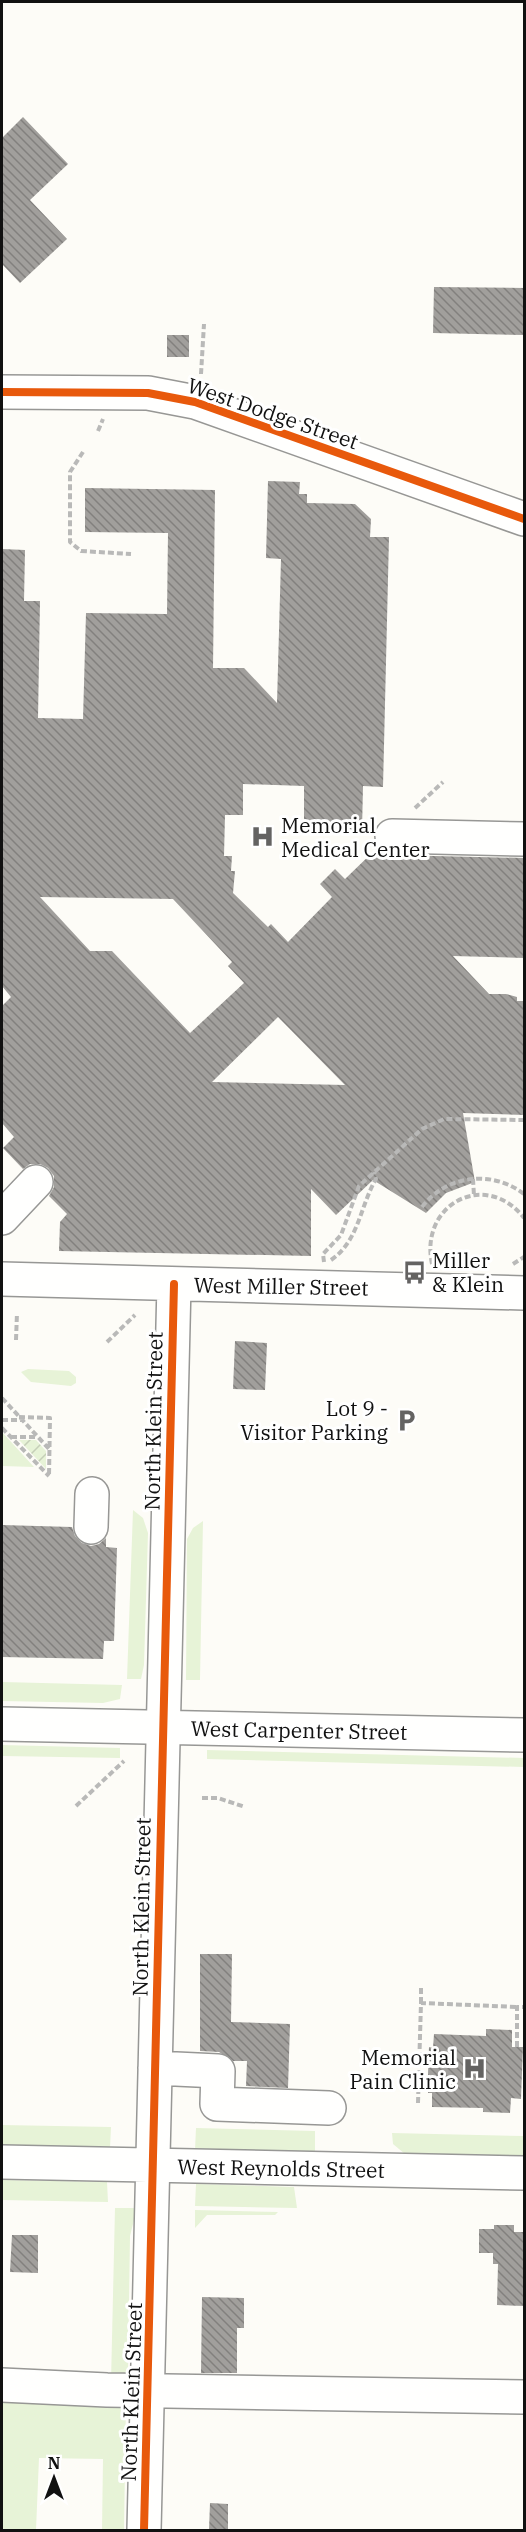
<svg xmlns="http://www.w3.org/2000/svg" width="526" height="2532" viewBox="0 0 526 2532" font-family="'IBM Plex Serif',serif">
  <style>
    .grass { fill: #e7f3d7 }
    .garden { fill: url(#garden-furrows) }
    .building { fill: url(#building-back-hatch); fill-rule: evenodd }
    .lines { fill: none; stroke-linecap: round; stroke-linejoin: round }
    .minor-casing { stroke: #979795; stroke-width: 36 }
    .path { stroke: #b9b9b8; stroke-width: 4; stroke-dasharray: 6 3; stroke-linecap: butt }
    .minor { stroke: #fffffe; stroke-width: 33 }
    .cycleway-casing { stroke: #fff; stroke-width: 11 }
    .cycleway { stroke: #e8590c; stroke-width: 8 }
    .labels { text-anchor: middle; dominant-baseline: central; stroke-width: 6; stroke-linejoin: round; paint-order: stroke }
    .street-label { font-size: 21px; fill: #111; stroke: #fff }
    .poi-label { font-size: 21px; fill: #111; stroke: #fff; text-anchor: start }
  </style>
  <defs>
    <pattern id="garden-furrows" width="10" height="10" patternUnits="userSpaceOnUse" patternTransform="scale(1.5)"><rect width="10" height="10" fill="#e7f3d7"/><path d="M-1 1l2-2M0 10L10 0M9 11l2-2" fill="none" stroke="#c5cfb8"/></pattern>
    <pattern id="building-back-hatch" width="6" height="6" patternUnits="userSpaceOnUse" patternTransform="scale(1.5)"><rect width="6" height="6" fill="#a19f9c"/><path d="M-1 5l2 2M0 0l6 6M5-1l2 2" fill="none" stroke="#82807e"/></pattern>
  </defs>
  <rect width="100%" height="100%" fill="#fdfcf7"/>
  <!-- grass -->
  <path class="grass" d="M28 1369 69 1371 76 1377V1383L71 1386 31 1382 21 1372Z
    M2 1432 34 1467 2 1466Z
    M133 1510 143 1518 148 1533 144 1665 141 1679H127Z
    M203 1521 200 1680H186L187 1539 193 1528Z
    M2 1682 122 1685 120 1699 103 1703 2 1701Z
    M2 1745 120 1748V1758L2 1756Z
    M207 1750 524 1758V1767L207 1759Z
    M2 2125 111 2127 110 2148 2 2147Z
    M196 2128 315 2131V2153L195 2150Z
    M392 2133 524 2136V2157L405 2154 393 2144Z
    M2 2180 107 2182 108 2202 2 2200Z
    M196 2184 294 2187 297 2208 195 2206Z
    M115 2208H137L130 2236 128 2371 123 2377 111 2382Z
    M195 2210 278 2212 275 2215H207L195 2228Z
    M2 2391 126 2403 124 2530H102L103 2459 39 2458 36 2530H2Z"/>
  <!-- garden -->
  <path class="garden" d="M19 1440H36L46 1451V1469Z"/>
  <!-- building -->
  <path class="building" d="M23 117 68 164 30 200 67 239 20 283 2 264V138Z
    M434 287 525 288V335L433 333Z
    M167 335H189V357H167Z
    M268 481 300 482 299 494H307V503L355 504 371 519 370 537H389L383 787 363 786 362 831 304 829V786L243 784V815H225L224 856H232L231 871H235L233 893 268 927 271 924 288 942 332 897 320 884 335 869 345 879 376 849 392 855 525 858V958L453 956 489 994H506L517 997V1001H525V1115L463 1113 475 1182 446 1193 426 1213 373 1180 336 1215 311 1189V1256L59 1251 60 1222 67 1214 49 1196 54 1187V1176L48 1168 40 1164H30L23 1169 3 1148 14 1137 2 1123V1006L11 997 2 986V549L25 550 24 601H40L38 718 83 719 86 613 167 614 168 533 85 532V488L215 490 213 668H244L277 703 281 559 266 558ZM40 897 173 899 232 962 228 966 244 983 190 1033 112 951H90ZM278 1017 345 1085 212 1082Z
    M235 1341 267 1343 265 1390 233 1389Z
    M2 1525 72 1527 75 1536 82 1543 91 1546 99 1544 106 1538V1547L117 1548 114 1641H104L103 1659 2 1657Z
    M200 1954H232L231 2022 290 2024 288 2088 246 2086 247 2061H233L219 2052 200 2051Z
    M486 2029 512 2030V2047H523L521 2099 511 2098 510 2113 483 2112V2108L432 2107V2093H428V2074L429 2047 433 2048 434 2034 486 2036Z
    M494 2225H514V2232H525V2306L497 2305 498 2264H493V2253H479V2229H494Z
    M12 2235H38V2273L10 2272Z
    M202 2297 244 2298V2328H237V2373H201Z
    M210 2503 228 2504V2530H209Z"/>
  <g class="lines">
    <defs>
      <path id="minor" d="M2 392 148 393 195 402 524 519
        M392 836 524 839
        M2 1218 36 1182
        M2 1279 524 1293
        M91 1527 92 1494
        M2 1724 524 1735
        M155 2068 218 2071 217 2104 329 2108
        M2 2162 524 2173
        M2 2385 107 2390 524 2397
        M144 2530 174 1284"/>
    </defs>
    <!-- minor casing -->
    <use href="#minor" class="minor-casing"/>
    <!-- path -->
    <path class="path" d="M201 374 204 324
      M98 431 103 419
      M83 452 70 472V542L81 551 131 554
      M415 808 443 782
      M473 1179 474 1196
      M422 1207C447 1174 493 1170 524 1194
      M331 1260C359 1241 360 1206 376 1179L374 1172
      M324 1262 323 1254 341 1235 359 1186 422 1129 444 1119 524 1120
      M432 1264C419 1204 486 1169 524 1218
      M513 1264 524 1257
      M16 1340 17 1313
      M107 1342 135 1315
      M2 1398 50 1450
      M19 1417 50 1418 49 1476
      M2 1420H22
      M2 1428 49 1476
      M11 1437H37
      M202 1798H218L245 1807
      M76 1806 124 1761
      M421 2003V1985
      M517 2047V2007H524
      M419 2075H427
      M418 2103 421 2003 517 2007"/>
    <!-- minor -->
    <use href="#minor" class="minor"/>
    <defs>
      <path id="cycleway" d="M2 392 148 393 195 402 524 519
        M144 2530 174 1284"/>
    </defs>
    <!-- cycleway casing -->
    <use href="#cycleway" class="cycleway-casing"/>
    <!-- cycleway -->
    <use href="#cycleway" class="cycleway"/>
  </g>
  <!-- icons -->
  <defs>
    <symbol id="hospital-bare" viewBox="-9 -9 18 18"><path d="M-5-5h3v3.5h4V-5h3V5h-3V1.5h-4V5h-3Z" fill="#646362" stroke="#fff" stroke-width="2.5" paint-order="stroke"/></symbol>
    <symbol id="bus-bare" viewBox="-9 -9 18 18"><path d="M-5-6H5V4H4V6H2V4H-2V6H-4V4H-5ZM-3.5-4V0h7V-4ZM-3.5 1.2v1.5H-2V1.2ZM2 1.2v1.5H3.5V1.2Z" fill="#646362" stroke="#fff" stroke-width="2.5" paint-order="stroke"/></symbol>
    <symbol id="parking-bare" viewBox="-9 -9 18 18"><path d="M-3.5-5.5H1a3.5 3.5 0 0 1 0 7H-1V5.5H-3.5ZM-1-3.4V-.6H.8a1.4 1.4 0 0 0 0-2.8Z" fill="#646362" stroke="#fff" stroke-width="2.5" paint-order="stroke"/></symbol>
  </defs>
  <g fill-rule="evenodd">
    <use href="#hospital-bare" x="246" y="820" width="33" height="33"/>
    <use href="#bus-bare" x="398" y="1256" width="33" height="33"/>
    <use href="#parking-bare" x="390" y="1404" width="33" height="33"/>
    <use href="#hospital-bare" x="458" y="2052" width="33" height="33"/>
  </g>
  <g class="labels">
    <!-- street labels -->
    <g class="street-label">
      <text transform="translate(273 413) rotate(19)">West Dodge Street</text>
      <text transform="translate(281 1286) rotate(1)">West Miller Street</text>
      <text transform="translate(153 1421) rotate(-89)">North Klein Street</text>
      <text transform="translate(299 1730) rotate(1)">West Carpenter Street</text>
      <text transform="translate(141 1907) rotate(-89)">North Klein Street</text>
      <text transform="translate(281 2168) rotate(1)">West Reynolds Street</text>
      <text transform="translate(131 2392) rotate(-88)">North Klein Street</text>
    </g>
    <!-- poi labels -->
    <g class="poi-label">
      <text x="281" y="825">Memorial<tspan x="281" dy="24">Medical Center</tspan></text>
      <text x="432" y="1260">Miller<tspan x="432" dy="24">&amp; Klein</tspan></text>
      <text x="388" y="1408" text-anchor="end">Lot 9 -<tspan x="388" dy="24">Visitor Parking</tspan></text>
      <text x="456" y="2057" text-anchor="end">Memorial<tspan x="456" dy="24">Pain Clinic</tspan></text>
    </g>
  </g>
  <!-- border -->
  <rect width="526" height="2532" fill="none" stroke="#111111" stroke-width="6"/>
  <!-- north arrow -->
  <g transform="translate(54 2478)" stroke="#ffffff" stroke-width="4.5" paint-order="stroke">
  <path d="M0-4.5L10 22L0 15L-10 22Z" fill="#111111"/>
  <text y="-9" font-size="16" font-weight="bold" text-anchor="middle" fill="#111111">N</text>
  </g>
</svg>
